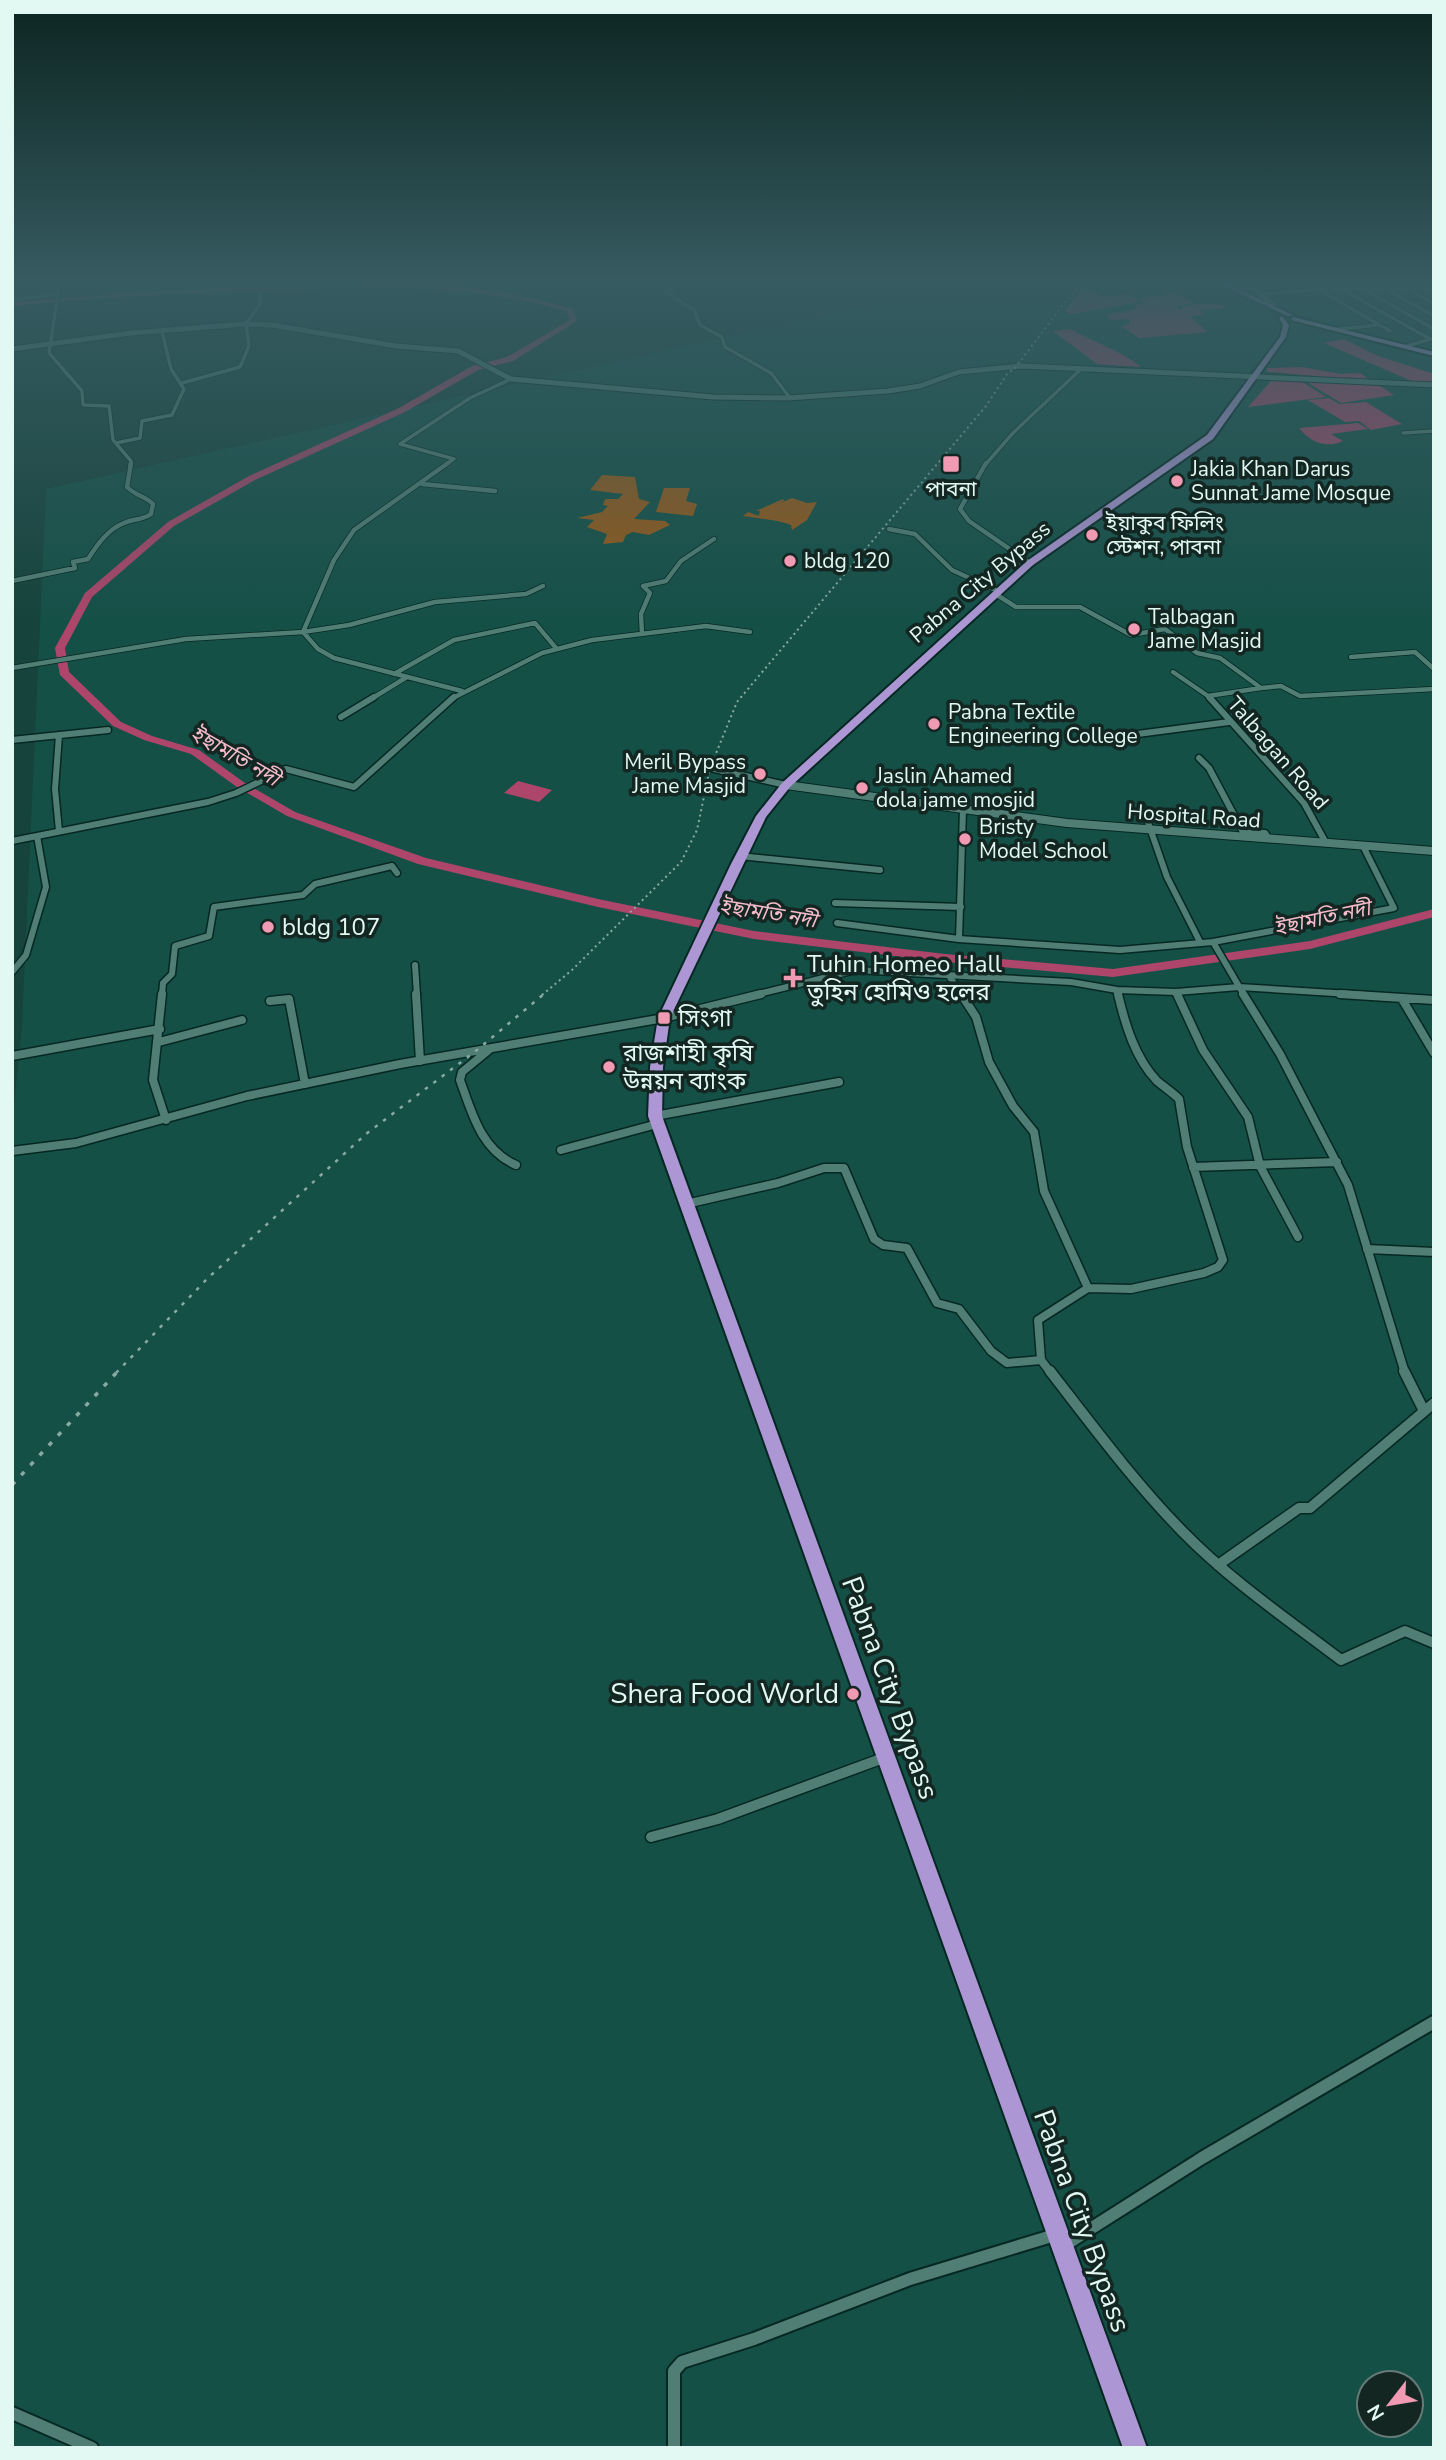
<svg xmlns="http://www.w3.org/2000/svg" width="1446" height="2460" viewBox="0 0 1446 2460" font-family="'Nunito Sans','Noto Sans Bengali',sans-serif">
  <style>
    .built { fill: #155047; fill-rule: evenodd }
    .forest { fill: #985a18 }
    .water { fill: #ad466a }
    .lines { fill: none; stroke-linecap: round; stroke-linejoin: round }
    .river { fill: #ad466a; fill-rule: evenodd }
    .street-far5-casing { stroke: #052823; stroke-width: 5 }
    .street-far4-casing { stroke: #052823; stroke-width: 6 }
    .street-far3-casing { stroke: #052823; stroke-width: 9 }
    .street-far2-casing { stroke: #052823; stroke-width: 11 }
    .street-far1-casing { stroke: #052823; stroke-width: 13 }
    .street-casing { stroke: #052823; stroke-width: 16 }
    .secondary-far1-casing { stroke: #052823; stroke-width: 7 }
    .secondary-casing { stroke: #052823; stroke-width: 10 }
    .highway-casing { stroke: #052823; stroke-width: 4 }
    .street-far5 { stroke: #507d74; stroke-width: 3.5 }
    .street-far4 { stroke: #507d74; stroke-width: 4.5 }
    .street-far3 { stroke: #507d74; stroke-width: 6 }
    .street-far2 { stroke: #507d74; stroke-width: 8 }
    .street-far1 { stroke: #507d74; stroke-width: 10 }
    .street { stroke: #507d74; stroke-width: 12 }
    .secondary-far1 { stroke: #507d74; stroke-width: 5 }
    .secondary { stroke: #507d74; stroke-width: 8 }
    .highway { fill: #ad96d4; fill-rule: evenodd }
    .rail-far2 { stroke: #89a9a3; stroke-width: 2; stroke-dasharray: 2 3.5; stroke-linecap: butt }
    .rail-far1 { stroke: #89a9a3; stroke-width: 2.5; stroke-dasharray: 3.5 7; stroke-linecap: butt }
    .rail { stroke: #89a9a3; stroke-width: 3.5; stroke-dasharray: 4.5 9; stroke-linecap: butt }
    .poi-dot { fill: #f19ab3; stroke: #132622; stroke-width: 2.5 }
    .labels { text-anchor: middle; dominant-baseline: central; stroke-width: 7; stroke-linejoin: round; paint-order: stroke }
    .far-poi-label { font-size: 21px; fill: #e1f8f3; stroke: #132622; text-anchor: start }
    .far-street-label { font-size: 21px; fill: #e1f8f3; stroke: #132622 }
    .far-water-label { font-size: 21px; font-style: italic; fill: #f5bccb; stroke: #132622 }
    .poi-label { font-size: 24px; fill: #e1f8f3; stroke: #132622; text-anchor: start }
    .near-street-label { font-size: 28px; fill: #e1f8f3; stroke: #132622 }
    .near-poi-label { font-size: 28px; fill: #e1f8f3; stroke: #132622; text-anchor: end }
  </style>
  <rect width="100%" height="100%" fill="#16433c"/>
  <!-- built -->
  <path class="built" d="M981 280H1434V2448H12V1126L22 1025 46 489ZM1369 2383H1411V2425H1369Z"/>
  <!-- forest -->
  <path class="forest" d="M602 475 635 477 639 499 650 502 634 519 665 521 670 525 649 535 633 532 626 535 623 542 603 544 607 534 587 527 594 520 577 518 602 512 608 506 603 505 605 499H618L623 494 590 490Z
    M664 488H690L686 501 697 504 693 516 656 512Z
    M792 498 807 503 817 502 807 520 792 530 791 525C777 519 759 519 743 516L748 512 759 516 760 511H756L783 499 784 501 778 504Z"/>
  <!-- water -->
  <path class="water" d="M1084 286 1104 297 1131 294 1139 302 1071 314 1065 311Z
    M1178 294 1194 303 1175 306 1182 310V307C1196 304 1215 300 1228 308L1199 310 1205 315 1190 316 1207 332 1139 338 1121 326 1130 324 1129 319 1112 320 1106 315 1134 310 1137 304 1147 305 1138 298Z
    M1071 329C1095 343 1120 350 1141 367L1097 364 1053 331Z
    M1344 339 1378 356 1434 374V382H1414L1324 343Z
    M1302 367 1341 374 1360 373 1372 381C1336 380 1304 374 1268 372L1267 368Z
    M1272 380 1301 381 1326 397 1248 407Z
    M1305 381 1380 386 1394 395 1341 403Z
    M1329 398 1339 404 1366 402 1402 424 1371 430 1359 421 1345 422 1308 400Z
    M1358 423 1368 429 1331 434 1343 441C1326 449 1310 442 1299 428Z
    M518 781 552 790 539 802 504 793Z"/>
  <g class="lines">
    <!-- river -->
    <path class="river" d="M426 284C476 287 524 294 572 309L577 321 513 361 478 370 405 412 255 480 174 526 92 597 65 648 69 672 121 722 152 736 199 750 245 783 295 812 426 858 598 899 754 931 945 954 1113 969 1310 941 1434 909V917L1310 949 1113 977 945 962 754 939 598 907 418 864 287 816 237 787 191 754 144 740 113 726 60 675 55 648 85 593 168 522 249 476 399 408 472 366 507 357 570 320 567 311C470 283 372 287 272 290 185 293 99 297 12 306V302L179 290Z"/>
    <defs>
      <path id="street-far5" d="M60 280 49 353 82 391 83 405 109 406 113 440 131 461 130 465
        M122 280V288
        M682 280 678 287 665 291 694 310 700 325 722 337 725 347 771 373 790 398
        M1302 280 1390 331
        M1325 280 1430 339
        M1347 280 1434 329
        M1369 280 1434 316
        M1392 280 1434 304
        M1415 280 1431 290
        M299 285H357L358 280
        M1262 294 1311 290 1434 289
        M12 300 57 294
        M1339 329 1378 325
        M1407 346 1431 339
        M182 383 240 367 249 346 246 324 260 304V293
        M1403 433 1434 431
        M116 443 140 438 142 421 172 415 184 389 171 369 162 331
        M445 465 454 459 400 444 470 398 511 379
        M985 465 1013 433 1081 369"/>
      <path id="street-far4" d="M448 463 354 530 334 560 303 632 318 649 334 658 462 691
        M986 463 960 509 969 521 1030 563
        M422 484 495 491
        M889 529 915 534 952 570 1000 592
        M12 581 75 568 73 562 88 559C97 545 108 529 124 523 134 518 141 521 151 514L153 504C145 496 136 496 127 487L131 463
        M997 595 1016 607H1080L1131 635 1165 629 1197 653 1220 658 1261 688 1208 696 1210 699
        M642 634 641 614 650 593 643 586 666 581 681 561 714 539
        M1351 657 1415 652 1434 669
        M12 668 186 639 303 632 349 625 435 602 526 594 543 586
        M1173 672 1208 696
        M394 674 454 640 535 623 556 648
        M1261 688 1281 686 1300 696 1434 689
        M371 699 407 677
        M451 699 542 653 592 640 706 626 750 632"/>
      <path id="street-far3" d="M1209 697 1304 803 1326 843
        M341 717 374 697
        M59 735 55 789 59 831
        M1130 735 1229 722
        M12 740 108 730
        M1199 758 1209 768 1243 832 1265 833 1269 839
        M710 768 786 785
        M1143 808 1167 877 1200 942
        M12 841 208 802 236 793 286 769 354 787 454 697
        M740 856 880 870
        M835 903 961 907
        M837 923 959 939 1120 950 1213 942 1394 908 1363 846
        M959 939 963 810
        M1213 942 1244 995
        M415 965 417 995
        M12 972 26 955 46 887 37 836
        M949 976 962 995
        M1117 990 1118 995
        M1176 992 1178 995
        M162 995 163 983 172 974 175 946 209 936 214 907 303 895 315 884 392 866 397 873
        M754 995 856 970 1071 982 1117 990 1176 992 1239 987 1366 995"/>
      <path id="street-far2" d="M162 994 153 1080 166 1120
        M416 994 420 1061
        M961 994 976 1017 989 1062 1013 1106 1034 1132 1044 1191 1088 1288
        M1177 994 1203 1050 1248 1117 1260 1166 1298 1237
        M1243 994 1280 1054 1348 1185 1405 1373
        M1340 994 1434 1000
        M1402 999 1434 1053
        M270 1001 289 999 305 1084
        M159 1042 242 1020
        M490 1049 462 1072 460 1080C472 1113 481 1150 516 1165
        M12 1056 160 1029
        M655 1116 839 1082
        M561 1150 657 1124
        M12 1151 76 1143 247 1096 400 1064 664 1018 761 994
        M1193 1167 1337 1162
        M686 1204 778 1183 824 1168H844L874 1239 883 1245 907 1248 937 1303 959 1309 991 1351 1007 1363 1041 1360
        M1367 1249 1434 1252
        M1051 1373 1041 1360 1038 1320 1088 1288 1131 1289 1204 1273 1218 1267 1223 1260 1187 1147 1179 1099C1172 1092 1164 1087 1157 1081 1135 1058 1125 1024 1118 994"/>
      <path id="street-far1" d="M1050 1371C1092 1425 1134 1482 1183 1532 1230 1580 1287 1619 1341 1660L1405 1631 1434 1643
        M1404 1371 1424 1411
        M1218 1565 1299 1508H1310L1434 1403
        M651 1837 718 1819 886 1757"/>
      <path id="street" d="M1065 2245 1202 2158 1434 2022
        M12 2413 92 2448
        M674 2448V2371L682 2362 754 2339 910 2279 1055 2235"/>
      <path id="secondary-far1" d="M1242 280 1274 305 1271 306
        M12 349 131 333 246 324 272 325 396 346 458 351 511 379 713 397 788 398 888 391 920 386 959 372 1022 366 1434 385"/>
      <path id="secondary" d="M786 785 1067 823 1434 851"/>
      <path id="highway" d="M1210 280H1219L1293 315 1288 316Z
        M1282 316 1289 325 1286 337 1213 439 1033 565 790 787 766 817 670 1018 663 1067 662 1116 1147 2448H1123L648 1116 650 1067 658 1018 731 864 756 816 782 783 1027 561 1207 435 1280 337 1283 325 1279 318Z
        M1293 317 1434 352V356L1291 320Z"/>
    </defs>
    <!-- street-far5 casing -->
    <use href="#street-far5" class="street-far5-casing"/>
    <!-- street-far4 casing -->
    <use href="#street-far4" class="street-far4-casing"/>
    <!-- street-far3 casing -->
    <use href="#street-far3" class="street-far3-casing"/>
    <!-- street-far2 casing -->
    <use href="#street-far2" class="street-far2-casing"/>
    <!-- street-far1 casing -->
    <use href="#street-far1" class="street-far1-casing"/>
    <!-- street casing -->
    <use href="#street" class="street-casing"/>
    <!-- secondary-far1 casing -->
    <use href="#secondary-far1" class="secondary-far1-casing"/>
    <!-- secondary casing -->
    <use href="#secondary" class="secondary-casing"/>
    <!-- highway casing -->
    <use href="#highway" class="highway-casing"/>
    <!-- street-far5 -->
    <use href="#street-far5" class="street-far5"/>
    <!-- street-far4 -->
    <use href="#street-far4" class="street-far4"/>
    <!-- street-far3 -->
    <use href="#street-far3" class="street-far3"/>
    <!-- street-far2 -->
    <use href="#street-far2" class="street-far2"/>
    <!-- street-far1 -->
    <use href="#street-far1" class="street-far1"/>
    <!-- street -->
    <use href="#street" class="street"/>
    <!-- secondary-far1 -->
    <use href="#secondary-far1" class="secondary-far1"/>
    <!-- secondary -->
    <use href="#secondary" class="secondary"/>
    <!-- highway -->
    <use href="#highway" class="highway"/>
    <!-- rail-far2 -->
    <path class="rail-far2" d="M542 995 572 970 681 862 697 830 710 768 737 702 986 406 1007 374 1015 368 1082 280"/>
    <!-- rail-far1 -->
    <path class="rail-far1" d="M116 1373 208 1278 366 1134 477 1050 544 994"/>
    <!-- rail -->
    <path class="rail" d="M12 1485 118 1371"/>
  </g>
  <!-- sky -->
  <linearGradient id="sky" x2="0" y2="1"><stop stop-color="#0c2521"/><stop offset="0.45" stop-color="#365b61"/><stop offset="1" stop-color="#365b61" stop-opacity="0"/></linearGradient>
  <rect width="1446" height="625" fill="url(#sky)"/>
  <!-- markers -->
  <g class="poi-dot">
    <rect x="942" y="455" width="18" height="18" rx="3.5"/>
    <circle cx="1177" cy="481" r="7"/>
    <circle cx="1092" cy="535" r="7"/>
    <circle cx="790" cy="561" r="7"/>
    <circle cx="1134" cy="629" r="7"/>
    <circle cx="934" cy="724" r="7"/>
    <circle cx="760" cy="774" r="7"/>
    <circle cx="862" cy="788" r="7"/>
    <circle cx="965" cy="839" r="7"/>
    <circle cx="268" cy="927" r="7"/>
    <path d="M789.5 967.5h7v7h7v7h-7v7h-7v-7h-7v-7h7z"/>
    <rect x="657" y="1011" width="14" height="14" rx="3.5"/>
    <circle cx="609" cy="1067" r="7"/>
    <circle cx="853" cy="1694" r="7"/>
  </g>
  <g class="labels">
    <!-- far-poi labels -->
    <g class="far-poi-label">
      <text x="1191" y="469">Jakia Khan Darus<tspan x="1191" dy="24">Sunnat Jame Mosque</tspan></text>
      <text x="951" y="489" text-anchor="middle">পাবনা</text>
      <text x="1106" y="523">ইয়াকুব ফিলিং<tspan x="1106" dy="24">স্টেশন, পাবনা</tspan></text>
      <text x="804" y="561">bldg 120</text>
      <text x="1148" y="617">Talbagan<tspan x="1148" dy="24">Jame Masjid</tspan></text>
      <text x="948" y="712">Pabna Textile<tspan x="948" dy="24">Engineering College</tspan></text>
      <text x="746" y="762" text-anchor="end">Meril Bypass<tspan x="746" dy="24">Jame Masjid</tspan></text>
      <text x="876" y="776">Jaslin Ahamed<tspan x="876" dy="24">dola jame mosjid</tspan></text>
      <text x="979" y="827">Bristy<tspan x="979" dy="24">Model School</tspan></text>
    </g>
    <!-- far-street labels -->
    <g class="far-street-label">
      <text transform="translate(980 582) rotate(-40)">Pabna City Bypass</text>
      <text transform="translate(1278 753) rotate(49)">Talbagan Road</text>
      <text transform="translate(1194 816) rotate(4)">Hospital Road</text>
    </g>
    <!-- far-water labels -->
    <g class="far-water-label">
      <text transform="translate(235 756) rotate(30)">ইছামতি নদী</text>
      <text transform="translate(768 913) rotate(9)">ইছামতি নদী</text>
      <text transform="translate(1322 918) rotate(-12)">ইছামতি নদী</text>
    </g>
    <!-- poi labels -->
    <g class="poi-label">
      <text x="282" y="927">bldg 107</text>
      <text x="807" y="964">Tuhin Homeo Hall<tspan x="807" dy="28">তুহিন হোমিও হলের</tspan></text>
      <text x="678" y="1018">সিংগা</text>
      <text x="623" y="1053">রাজশাহী কৃষি<tspan x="623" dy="28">উন্নয়ন ব্যাংক</tspan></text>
    </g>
    <!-- near-street labels -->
    <g class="near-street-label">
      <text transform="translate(890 1688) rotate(70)">Pabna City Bypass</text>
      <text transform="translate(1082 2221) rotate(70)">Pabna City Bypass</text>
    </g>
    <!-- near-poi labels -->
    <g class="near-poi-label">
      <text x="839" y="1694">Shera Food World</text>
    </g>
  </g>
  <!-- border -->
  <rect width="1446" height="2460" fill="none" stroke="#e1f8f3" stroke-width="28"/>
  <!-- north arrow -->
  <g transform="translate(1390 2404) rotate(239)"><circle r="33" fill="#132622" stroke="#657a76" stroke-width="2"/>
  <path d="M0-5L12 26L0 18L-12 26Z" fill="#f19ab3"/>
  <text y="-10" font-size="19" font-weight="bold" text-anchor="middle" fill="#e1f8f3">N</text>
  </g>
</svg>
